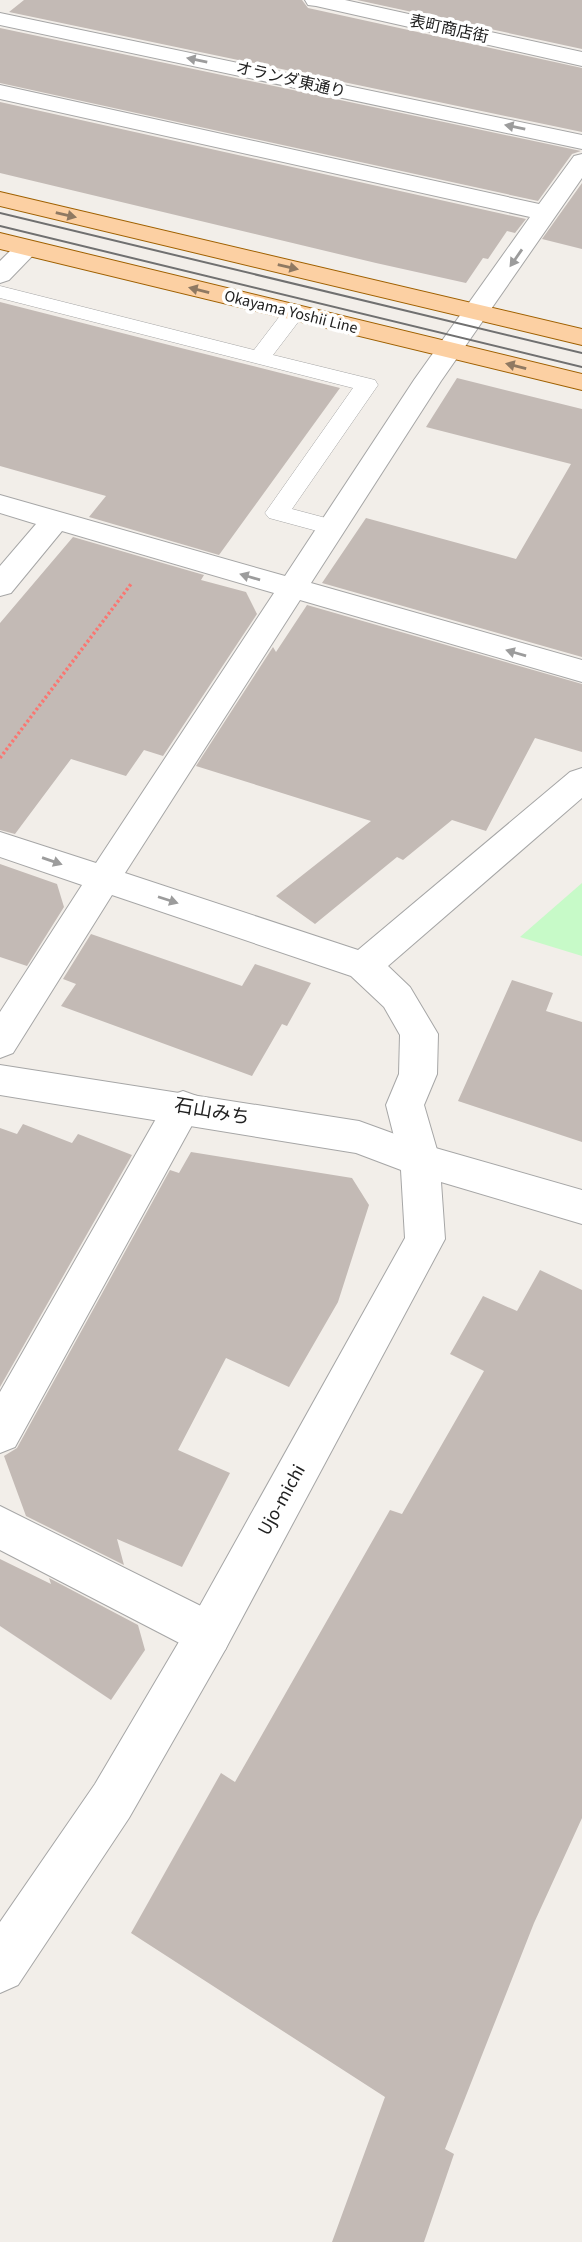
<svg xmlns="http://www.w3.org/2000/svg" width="582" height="2242" viewBox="0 0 582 2242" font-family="'Source Sans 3','Noto Sans JP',sans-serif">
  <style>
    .park { fill: #c7fac8 }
    .building { fill: #c3bab5 }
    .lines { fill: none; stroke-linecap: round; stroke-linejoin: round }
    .service-casing { stroke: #a6a6a6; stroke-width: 1 }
    .pedestrian-casing { stroke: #a6a6a6; stroke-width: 2 }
    .minor-casing { stroke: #a6a6a6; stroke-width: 2 }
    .tertiary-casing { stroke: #a6a6a6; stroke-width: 2 }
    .primary-casing { stroke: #9f6000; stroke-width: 2 }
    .path { stroke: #fa7671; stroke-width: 3.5; stroke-dasharray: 2.5 2.5; stroke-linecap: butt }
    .service { fill: #fff; fill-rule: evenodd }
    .pedestrian { fill: #fff; fill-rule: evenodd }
    .minor { fill: #fff; fill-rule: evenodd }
    .tertiary { fill: #fff; fill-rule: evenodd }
    .primary { fill: #fcd0a3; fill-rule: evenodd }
    .tram { stroke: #707070; stroke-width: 2 }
    .oneway { fill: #9c9c9c }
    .oneway2 { fill: #8f7962 }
    .labels { text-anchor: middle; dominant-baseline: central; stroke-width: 7; stroke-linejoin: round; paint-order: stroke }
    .far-street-label { font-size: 16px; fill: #222; stroke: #fff }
    .street-label { font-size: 19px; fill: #222; stroke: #fff }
  </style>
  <rect width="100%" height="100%" fill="#f2eee9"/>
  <!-- park -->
  <path class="park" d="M582 883V956L520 937Z"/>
  <!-- building -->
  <path class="building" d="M24 0H302L308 8 582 68V132L9 12Z
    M357 0H582V49Z
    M0 28 581 151 572 154 538 201 0 83Z
    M0 102 526 219 515 233 507 231 488 259 483 258 466 283 376 263 0 173Z
    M582 183V249L542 239Z
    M0 302 173 346 340 388 219 555 89 517 106 496 0 466Z
    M457 378 582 409V657L322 583 366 518 516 559 571 464 426 427Z
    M73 537 204 575 201 580 246 592 257 614 163 756 144 750 126 776 71 759 15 834 0 830V623Z
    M307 605 582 684V752L535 738 486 831 452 820 403 860 397 857 315 924 276 896 371 821 196 766 273 647 276 652Z
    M0 864 57 884 64 907 27 966 0 957Z
    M91 934 242 986 255 964 311 983 287 1026 282 1024 252 1076 61 1006 76 984 63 979Z
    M512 980 553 993 546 1011 582 1022V1142L458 1101Z
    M23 1124 72 1143 78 1134 132 1155 0 1387V1128L17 1134Z
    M191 1152 352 1178 369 1205 338 1302 289 1387 226 1358 178 1450 230 1473 182 1567 117 1539 124 1565 26 1516 4 1456 17 1448 170 1170 179 1173Z
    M540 1270 582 1290V1818L534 1923 445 2149 454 2154 424 2242H332L385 2097 131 1933 221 1773 235 1782 390 1510 402 1514 484 1371 450 1354 483 1296 517 1311Z
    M0 1559 51 1584 49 1578 138 1625 145 1650 111 1700 0 1626Z"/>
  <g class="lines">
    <defs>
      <path id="service" d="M0 286 254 350 286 308H302L305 313 273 355 375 380 378 385 292 509 341 522 344 527 341 532 332 535 269 518 265 513 353 388 0 298Z"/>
      <path id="pedestrian" d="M305 0H345L582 52V66L316 6 308 5Z"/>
      <path id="minor" d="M0 13 582 135V149L0 25Z
        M0 85 539 204 574 156 582 154V178L441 381 311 583 582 660V682L300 600 125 873 358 950 570 772 582 768V798L388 966 410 987 438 1034 437 1074 424 1105 440 1160 434 1171 420 1176 406 1171 400 1160 386 1105 399 1074 400 1035 384 1007 351 976 112 895 13 1053 0 1058V1012L82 885 0 857V832L96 863 274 593 62 531 11 593 0 596V566L36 524 0 513V495L285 576 414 380 530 217 0 99Z
        M27 240 36 243 40 248 9 280 0 283V261L18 243Z
        M183 1091 197 1096 202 1107 15 1447 0 1453V1392L169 1096Z
        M0 1506 225 1618 232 1634 225 1650 209 1657 193 1650 0 1550Z"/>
      <path id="tertiary" d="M0 1065 359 1121 425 1145 582 1190V1224L441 1182 445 1239 225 1650 129 1818 18 1985 0 1993V1922L95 1784 193 1618 405 1238 401 1170 356 1153 0 1095Z"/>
      <path id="primary" d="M0 192 582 329V345L0 206Z
        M0 233 582 374V390L0 249Z"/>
    </defs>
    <!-- service casing -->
    <use href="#service" class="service-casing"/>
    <!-- pedestrian casing -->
    <use href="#pedestrian" class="pedestrian-casing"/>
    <!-- minor casing -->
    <use href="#minor" class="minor-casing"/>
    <!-- tertiary casing -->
    <use href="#tertiary" class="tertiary-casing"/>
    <!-- primary casing -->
    <use href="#primary" class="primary-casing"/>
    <!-- path -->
    <path class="path" d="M0 758 131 584"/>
    <!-- service -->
    <use href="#service" class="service"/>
    <!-- pedestrian -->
    <use href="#pedestrian" class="pedestrian"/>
    <!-- minor -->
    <use href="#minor" class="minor"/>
    <!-- tertiary -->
    <use href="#tertiary" class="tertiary"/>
    <!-- primary -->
    <use href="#primary" class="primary"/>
    <!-- tram -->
    <path class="tram" d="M0 213 582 353
      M0 226 582 367"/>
  </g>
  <!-- one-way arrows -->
  <defs><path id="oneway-solid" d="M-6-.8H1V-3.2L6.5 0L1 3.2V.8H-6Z" transform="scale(1.75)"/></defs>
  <g class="oneway">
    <use href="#oneway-solid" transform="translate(197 60) rotate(-168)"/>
    <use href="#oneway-solid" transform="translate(515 127) rotate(-168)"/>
    <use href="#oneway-solid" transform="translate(516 258) rotate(125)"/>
    <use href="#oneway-solid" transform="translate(250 577) rotate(-164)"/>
    <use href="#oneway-solid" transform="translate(516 653) rotate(-164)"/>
    <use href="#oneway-solid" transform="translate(52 861) rotate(19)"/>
    <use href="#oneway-solid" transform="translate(168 900) rotate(18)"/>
  </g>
  <g class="oneway2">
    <use href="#oneway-solid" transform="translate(66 215) rotate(13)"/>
    <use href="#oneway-solid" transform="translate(288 267) rotate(13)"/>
    <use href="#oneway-solid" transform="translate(199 290) rotate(-166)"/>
    <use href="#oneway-solid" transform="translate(516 366) rotate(-166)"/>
  </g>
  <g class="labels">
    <!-- far-street labels -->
    <g class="far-street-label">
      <text transform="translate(449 29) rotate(12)">表町商店街</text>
      <text transform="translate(291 80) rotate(13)">オランダ東通り</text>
      <text transform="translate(291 312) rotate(14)">Okayama Yoshii Line</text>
    </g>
    <!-- street labels -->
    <g class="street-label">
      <text transform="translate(212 1112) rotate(10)">石山みち</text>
      <text transform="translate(282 1500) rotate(-61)">Ujo-michi</text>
    </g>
  </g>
</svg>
